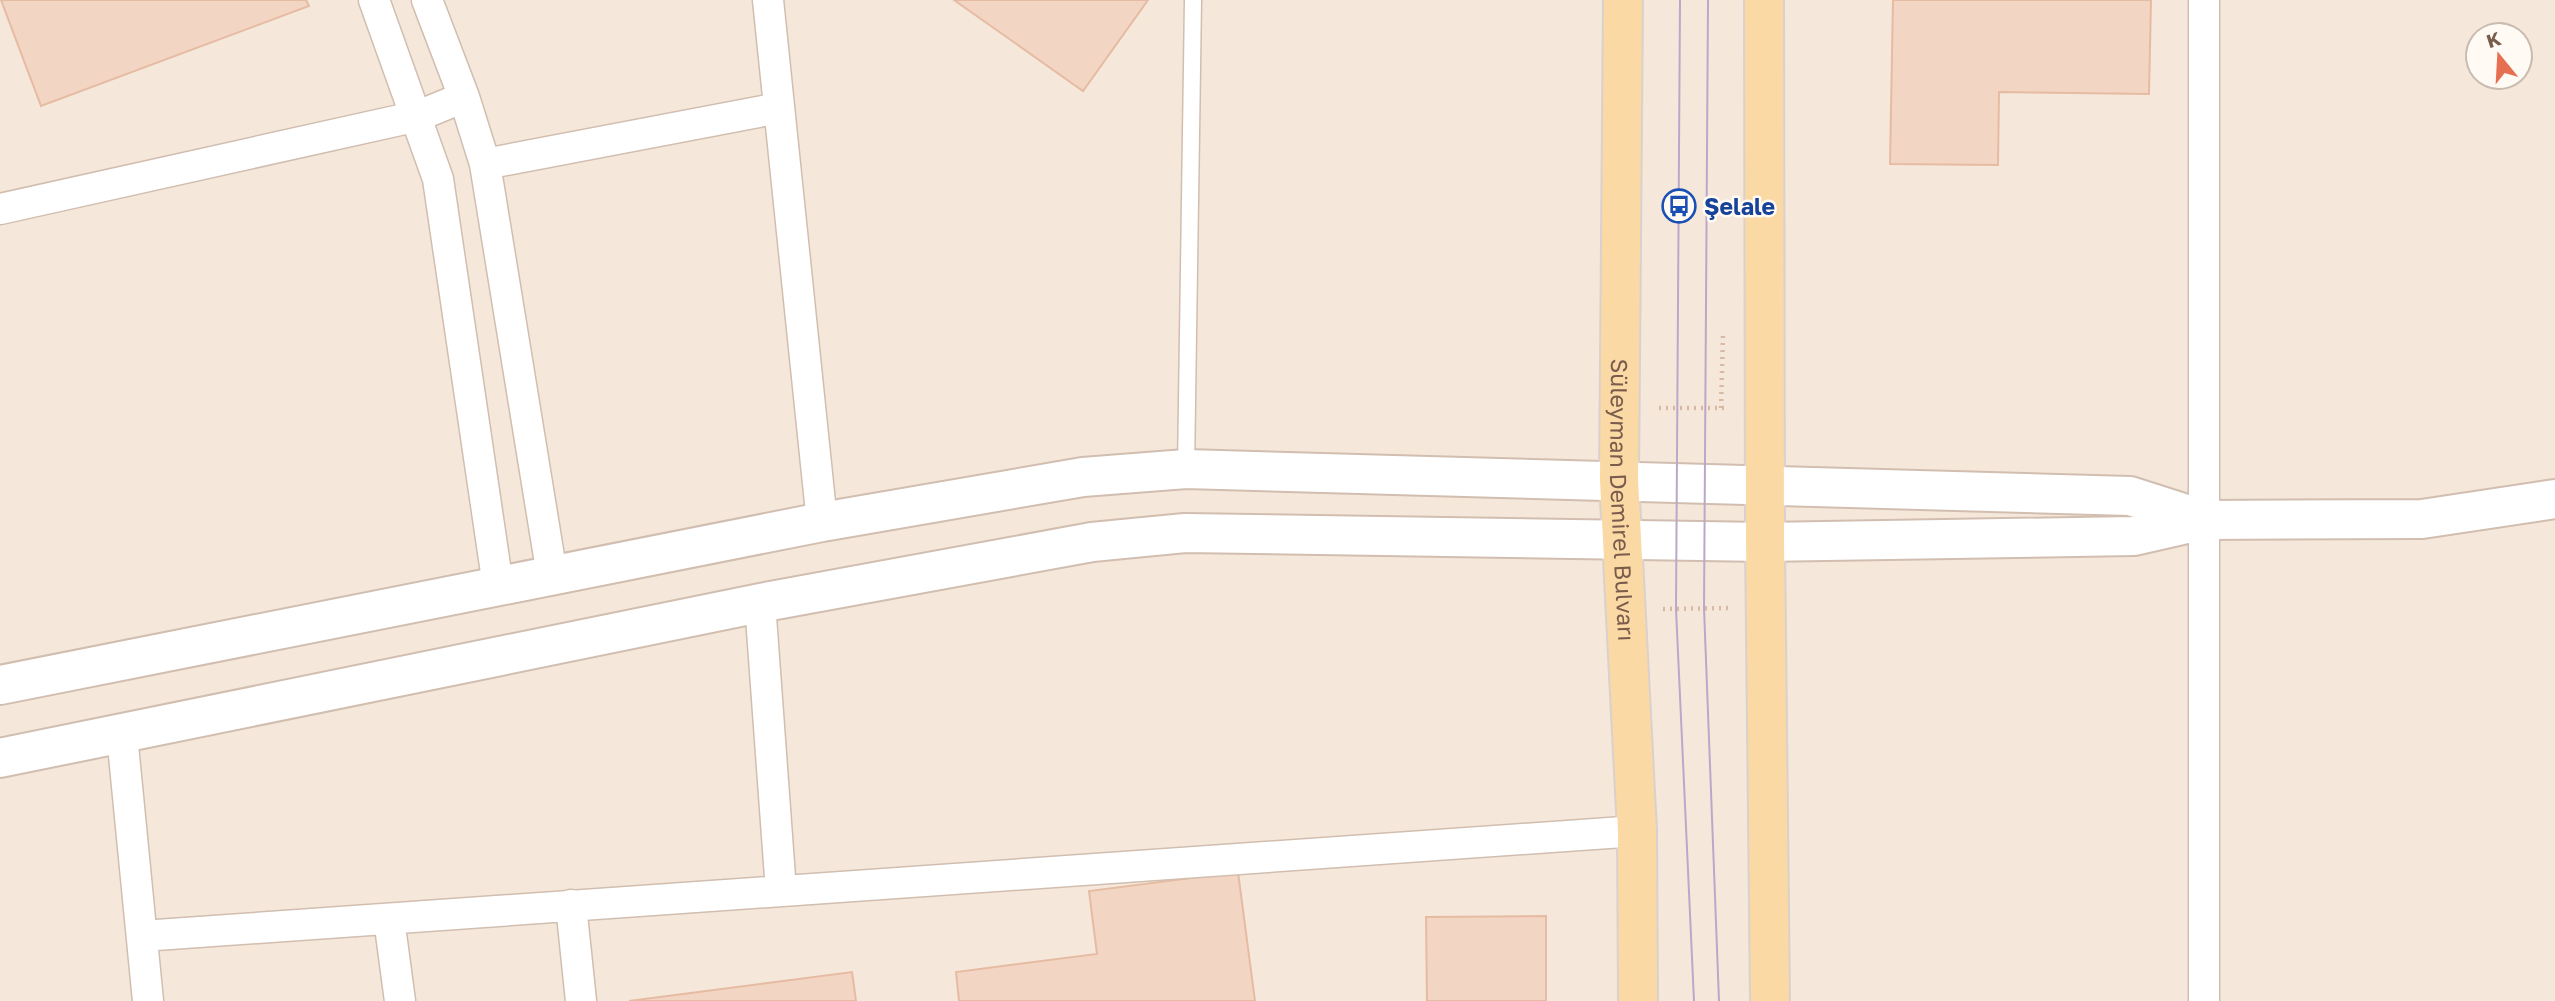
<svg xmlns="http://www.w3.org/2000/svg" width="2555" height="1001" viewBox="0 0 2555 1001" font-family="'Golos Text',sans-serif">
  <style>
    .residential { fill: #f5e8da; fill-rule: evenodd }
    .building { fill: #f3d5c3; stroke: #e6bba3; stroke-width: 2 }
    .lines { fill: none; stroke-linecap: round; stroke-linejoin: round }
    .service-casing { stroke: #d1beb0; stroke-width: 19 }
    .minor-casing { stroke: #d1beb0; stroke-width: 33 }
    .tertiary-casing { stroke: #d1beb0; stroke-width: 42 }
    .primary-casing { stroke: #dad1cd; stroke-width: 42 }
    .path { stroke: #d9b8a5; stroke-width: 4.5; stroke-dasharray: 2 5; stroke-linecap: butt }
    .service { stroke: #fff; stroke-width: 16 }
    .minor { stroke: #fff; stroke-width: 30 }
    .tertiary { stroke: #fff; stroke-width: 38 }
    .primary { stroke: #fbd9a5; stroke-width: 38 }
    .tram { stroke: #b9a8c9; stroke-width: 2 }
    .labels { text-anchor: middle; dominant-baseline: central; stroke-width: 5; stroke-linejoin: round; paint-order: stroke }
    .transit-label { font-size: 23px; font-weight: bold; fill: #164399; stroke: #fffaf3; text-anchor: start }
    .street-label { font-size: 23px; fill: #7a5c4d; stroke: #fffaf3 }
  </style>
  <rect width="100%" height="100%" fill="#fdf6ec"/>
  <!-- residential -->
  <path class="residential" d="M0 0H2555V1001H0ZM2478 35H2520V77H2478Z"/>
  <!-- building -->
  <path class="building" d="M1 0H306L309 6 41 106Z
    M954 0H1148L1083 91Z
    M1893 0H2151L2149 94 1999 92 1998 165 1890 164Z
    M1238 872 1255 1001H959L956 972 1097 954 1089 891Z
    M1546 916V1001H1427L1426 917Z
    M852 972 856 1001H629Z"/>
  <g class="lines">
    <defs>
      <path id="service" d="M1186 469 1193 0"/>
      <path id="minor" d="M374 0 438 179 498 586
        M427 0 464 97 485 164 552 575
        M768 0 822 522
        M485 164 779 108
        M0 209 418 116 464 97
        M760 603 781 891
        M122 735 148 1001
        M571 905 581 1001
        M389 919 400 1001
        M142 936 1637 831
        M2204 1001V0"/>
      <path id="tertiary" d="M0 685 822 522 1083 477 1186 469 2130 496 2202 519
        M0 758 760 603 1092 542 1185 533 1765 542 2134 536 2204 520 2422 519 2555 499"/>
      <g id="primary">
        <path id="s1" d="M1623 0 1619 480 1637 831 1638 1001"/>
        <path d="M1764 0 1765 542 1770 1001"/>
      </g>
    </defs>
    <!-- service casing -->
    <use href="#service" class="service-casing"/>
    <!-- minor casing -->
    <use href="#minor" class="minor-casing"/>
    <!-- tertiary casing -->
    <use href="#tertiary" class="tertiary-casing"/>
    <!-- primary casing -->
    <use href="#primary" class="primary-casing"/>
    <!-- path -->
    <path class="path" d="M1659 408H1727
      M1721 408 1723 334
      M1663 609 1728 608"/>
    <!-- service -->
    <use href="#service" class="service"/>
    <!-- minor -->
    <use href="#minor" class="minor"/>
    <!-- tertiary -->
    <use href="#tertiary" class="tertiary"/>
    <!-- primary -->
    <use href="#primary" class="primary"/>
    <!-- tram -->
    <path class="tram" d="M1680 0 1676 609 1694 1001
      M1708 0 1704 608 1719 1001"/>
  </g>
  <!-- icons -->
  <defs>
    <symbol id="bus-ring" viewBox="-11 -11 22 22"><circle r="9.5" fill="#fffaf3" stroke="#1a4fb4" stroke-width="1.5"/><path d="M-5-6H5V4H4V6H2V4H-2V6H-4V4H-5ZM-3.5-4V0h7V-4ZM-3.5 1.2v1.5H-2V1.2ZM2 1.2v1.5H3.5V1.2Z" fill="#1a4fb4"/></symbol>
  </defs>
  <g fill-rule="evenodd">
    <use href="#bus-ring" x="1660" y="187" width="38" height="38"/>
  </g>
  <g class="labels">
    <!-- transit labels -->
    <g class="transit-label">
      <text x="1704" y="206">Şelale</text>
    </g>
    <!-- street labels -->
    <g class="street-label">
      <text stroke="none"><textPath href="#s1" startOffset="500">Süleyman Demirel Bulvarı</textPath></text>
    </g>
  </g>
  <!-- north arrow -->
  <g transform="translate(2499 56) rotate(342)"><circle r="33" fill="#fffaf3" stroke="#cabbb1" stroke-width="2"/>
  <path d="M0-5L12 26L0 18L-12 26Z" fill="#e76f51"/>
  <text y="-10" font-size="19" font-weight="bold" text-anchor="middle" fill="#7a5c4d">K</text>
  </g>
</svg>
